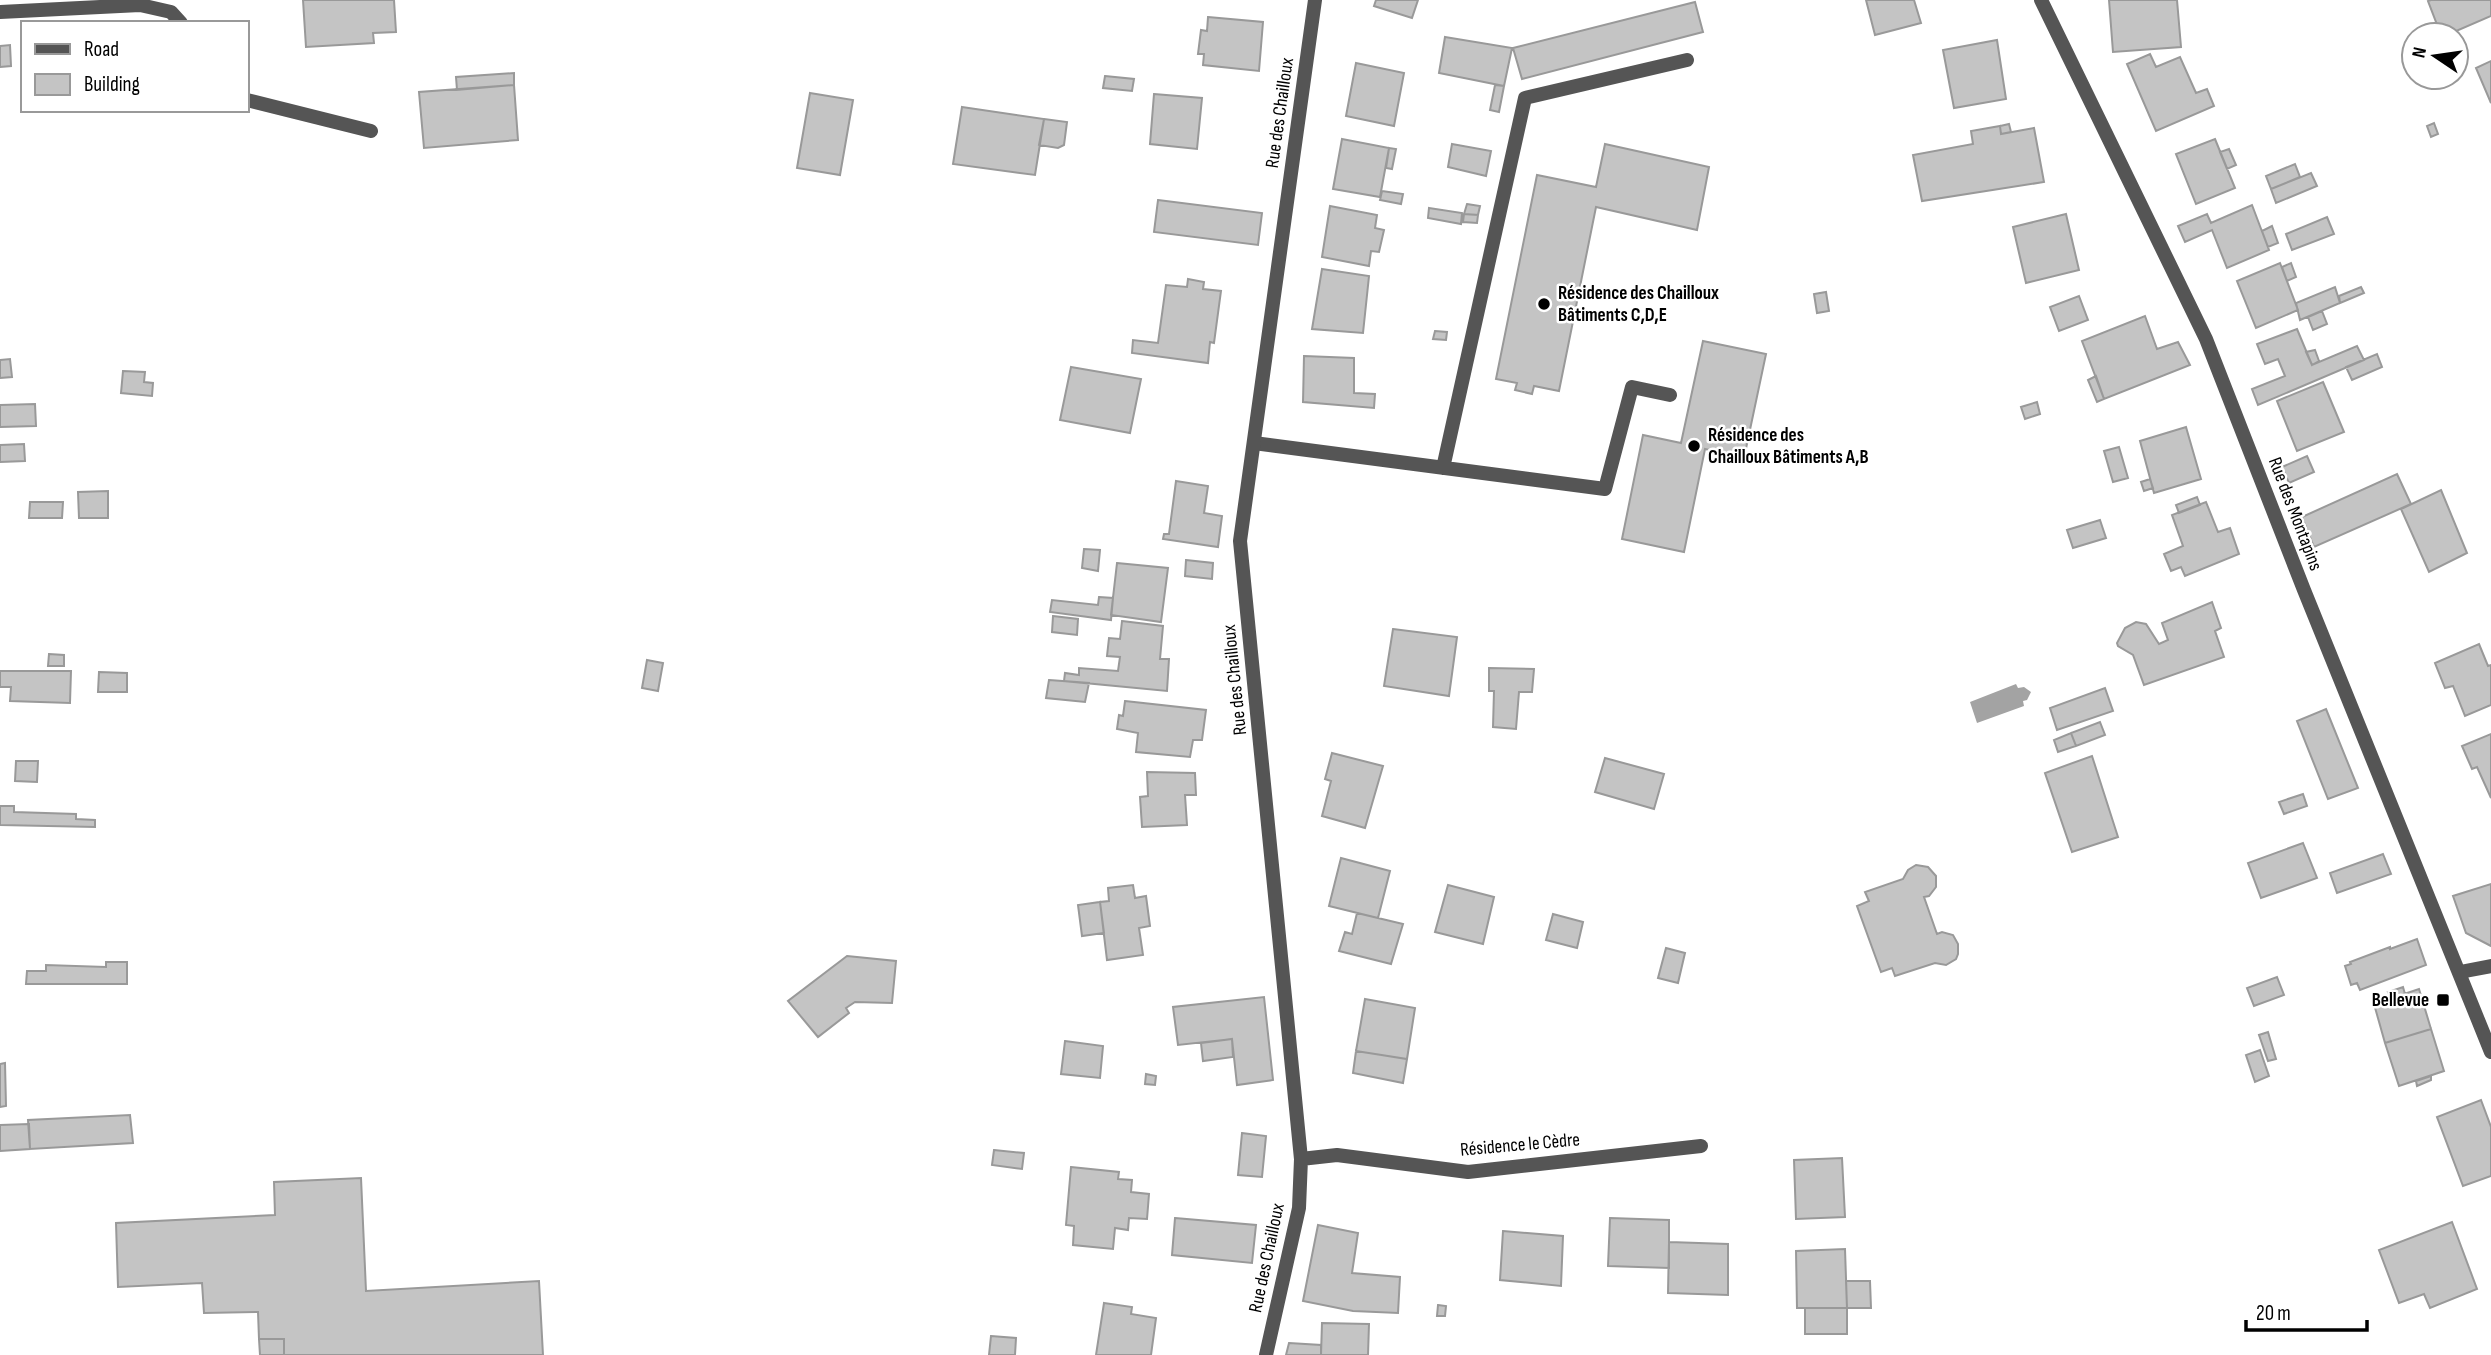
<svg xmlns="http://www.w3.org/2000/svg" width="2491" height="1355" viewBox="0 0 2491 1355" font-family="'Sofia Sans Condensed',sans-serif">
  <style>
    .water { fill: #a3a3a3 }
    .building { fill: #c4c4c4; stroke: #999; stroke-width: 2 }
    .lines { fill: none; stroke-linecap: round; stroke-linejoin: round }
    .service { stroke: #555; stroke-width: 14 }
    .minor { stroke: #555; stroke-width: 14 }
    .poi-dot { fill: #000; stroke: #fff; stroke-width: 2.5 }
    .labels { text-anchor: middle; dominant-baseline: central; stroke-width: 5; stroke-linejoin: round; paint-order: stroke }
    .street-label { font-size: 19px; fill: #000; stroke: #fff }
    .poi-label { font-size: 19px; font-weight: bold; fill: #000; stroke: #fff; text-anchor: start }
  </style>
  <rect width="100%" height="100%" fill="#fff"/>
  <!-- water -->
  <path class="water" d="M2016 684 2018 688 2024 687 2031 692 2027 700 2023 701 2024 706 1977 723 1970 702Z"/>
  <!-- building -->
  <path class="building" d="M303 0H394L396 32 373 33 374 43 306 47Z
    M1376 0H1418L1412 18 1374 6Z
    M1866 0H1914L1921 23 1875 35Z
    M2109 0H2177L2181 47 2113 52Z
    M2431 0H2491V16L2447 35H2441L2428 1Z
    M1695 2 1703 32 1522 79 1513 48Z
    M1208 17 1263 22 1259 71 1203 65 1204 54H1198L1201 30 1207 31Z
    M1445 37 1512 48 1504 86 1439 73Z
    M1997 40 2006 99 1954 108 1943 50Z
    M10 45 11 66 0 67V46Z
    M2150 54 2156 67 2180 57 2196 93 2207 89 2214 106 2156 131 2127 64Z
    M2491 61V103L2476 68Z
    M1356 63 1404 73 1394 126 1346 116Z
    M514 73V85L457 90 456 77Z
    M1105 76 1134 79 1132 91 1103 88Z
    M514 85 518 140 424 148 419 92Z
    M1495 85 1504 86 1499 112 1490 110Z
    M810 93 853 100 840 175 797 168Z
    M1154 94 1202 98 1197 149 1150 144Z
    M962 107 1044 119 1035 175 953 164Z
    M1044 119 1067 122 1064 145 1058 148 1039 145Z
    M2434 123 2438 134 2431 137 2427 126Z
    M2009 124 2011 132 2001 134 2000 126Z
    M2000 126 2001 134 2034 128 2044 182 1922 201 1913 155 1973 144 1971 131Z
    M1342 139 1389 148 1380 197 1333 189Z
    M2215 139 2235 188 2196 204 2176 154Z
    M1452 144 1491 151 1486 176 1448 167Z
    M1605 144 1709 167 1697 230 1596 207 1559 391 1534 386 1532 394 1515 390 1517 383 1496 379 1537 175 1596 187Z
    M1389 148 1396 149 1392 169 1386 168Z
    M2229 149 2236 165 2227 169 2220 152Z
    M2295 164 2300 177 2271 189 2266 176Z
    M2311 173 2317 186 2276 203 2271 189Z
    M1382 191 1403 194 1401 204 1380 200Z
    M1158 200 1262 213 1258 245 1154 232Z
    M1467 204 1480 206 1478 215 1464 214Z
    M2252 205 2269 250 2227 268 2212 230 2185 242 2178 226 2207 214 2211 223Z
    M1330 206 1377 215 1375 228 1384 230 1379 252 1371 251 1369 266 1322 257Z
    M1429 208 1462 213 1461 224 1428 218Z
    M1464 214 1478 215 1477 223 1463 222Z
    M2066 214 2079 270 2026 283 2013 227Z
    M2327 217 2334 234 2292 250 2286 234Z
    M2272 226 2278 243 2268 247 2262 231Z
    M2280 263 2298 310 2256 328 2237 281Z
    M2291 263 2296 277 2287 281 2282 267Z
    M1322 269 1369 276 1363 333 1312 329Z
    M1188 279 1204 282 1203 289 1221 291 1214 343 1210 342 1208 363 1132 353 1133 340 1158 343 1166 285 1187 287Z
    M2335 287 2340 303 2300 320 2296 303Z
    M2361 287 2364 293 2340 303 2339 296Z
    M1826 292 1829 311 1817 313 1814 294Z
    M2079 296 2088 320 2059 331 2050 307Z
    M2322 311 2327 324 2313 330 2308 317Z
    M2145 316 2157 349 2178 342 2190 365 2104 399 2082 341Z
    M2297 329 2312 365 2357 346 2364 360 2258 405 2252 389 2285 376 2278 359 2265 364 2257 344Z
    M1435 331 1447 332 1446 340 1433 339Z
    M1703 341 1766 354 1744 458 1705 449 1684 552 1622 539 1643 435 1681 443Z
    M2315 350 2319 361 2312 365 2306 352Z
    M2377 354 2382 367 2352 380 2346 367Z
    M1304 356 1354 358V393L1375 394 1374 408 1303 402Z
    M10 359 12 377 0 378V360Z
    M1071 367 1141 379 1130 433 1060 420Z
    M123 371 145 372 144 382 153 383 152 396 121 393Z
    M2096 376 2104 399 2097 402 2088 380Z
    M2323 382 2344 432 2297 451 2277 401Z
    M2037 402 2040 414 2025 419 2021 407Z
    M35 404 36 426 0 427V405Z
    M2186 427 2201 479 2154 493 2140 441Z
    M24 444 25 461 0 462V445Z
    M2119 447 2128 478 2113 482 2104 451Z
    M2307 456 2314 472 2289 483 2282 467Z
    M2397 474 2411 504 2314 547 2302 517Z
    M2150 479 2153 488 2144 491 2141 482Z
    M1176 481 1208 486 1204 513 1222 516 1218 547 1163 539 1164 534H1169Z
    M2441 490 2467 553 2429 572 2401 509Z
    M108 491V518H79L78 492Z
    M2197 497 2200 505 2179 513 2176 505Z
    M30 502H63L62 518H29Z
    M2206 502 2218 532 2230 528 2239 554 2185 576 2181 567 2171 571 2164 554 2183 546 2172 515Z
    M2100 520 2106 538 2073 548 2067 530Z
    M1084 549 1100 550 1098 571 1082 568Z
    M1186 560 1213 563 1212 579 1185 576Z
    M1117 563 1168 568 1161 622 1111 615Z
    M1099 597 1113 598 1111 620 1050 612 1052 600 1098 605Z
    M2212 602 2221 628 2215 631 2224 657 2144 685 2133 655 2118 646 2117 643 2125 628 2136 622 2146 624 2159 644 2168 640 2162 623Z
    M1053 616 1078 619 1077 635 1052 632Z
    M1122 621 1163 626 1160 659H1169L1167 691 1064 681 1065 673 1079 675V668L1118 671 1120 657 1107 656 1109 638 1120 639Z
    M1393 629 1457 637 1449 696 1384 686Z
    M2479 644 2488 666 2491 665V705L2465 716 2453 686 2445 688 2435 663Z
    M49 654 64 655V666H48Z
    M647 660 663 663 658 691 642 688Z
    M1489 668 1534 669 1532 692H1519L1516 729 1493 727 1494 691H1489Z
    M0 671H71L70 703 10 701 11 687H0Z
    M99 672 127 673V692H98Z
    M1049 680 1089 683 1085 702 1046 698Z
    M2105 688 2113 711 2057 730 2050 708Z
    M1125 701 1206 710 1202 740H1193L1190 757 1136 752 1138 733 1117 729 1119 715 1123 716Z
    M2326 709 2358 788 2328 799 2297 721Z
    M2100 722 2105 735 2076 746 2071 733Z
    M2071 733 2076 746 2058 752 2054 740Z
    M2491 734V798L2477 767 2472 769 2462 746Z
    M1332 753 1383 766 1365 828 1322 816 1331 781 1325 779Z
    M2092 756 2118 837 2072 852 2045 773Z
    M1605 758 1664 774 1654 809 1595 792Z
    M16 761H38L37 782 15 781Z
    M1147 772 1195 773 1196 795H1185L1187 825 1142 827 1140 797 1148 796Z
    M2303 794 2307 806 2284 814 2279 802Z
    M0 806H14V812L76 814V819L95 820V827L0 825Z
    M2303 843 2317 878 2261 898 2248 863Z
    M2383 854 2391 874 2337 893 2330 873Z
    M1341 858 1390 871 1378 918 1329 906Z
    M1916 865 1928 867 1936 876V887L1929 896 1924 897 1937 934 1942 932 1953 935 1958 944V954L1956 959 1946 965 1935 963 1895 976 1892 968 1881 972 1857 906 1869 901 1865 892 1903 879 1908 870Z
    M2491 884V946L2466 933 2453 896Z
    M1133 885 1135 898 1146 896 1150 926 1139 928 1143 955 1107 960 1100 902 1109 901 1108 888Z
    M1448 885 1494 897 1483 944 1435 932Z
    M1100 902 1104 933 1082 936 1078 905Z
    M1357 913 1403 924 1391 964 1339 951 1345 932 1352 934Z
    M1553 914 1583 922 1577 948 1546 940Z
    M2417 939 2426 965 2360 990 2357 983 2351 985 2345 966 2351 964 2350 962 2390 947V949Z
    M1666 948 1685 953 1678 983 1658 978Z
    M847 956 896 961 892 1003 855 1002 846 1008 849 1013 818 1037 788 1001Z
    M106 962H127V984H26L27 971H46V965L106 967Z
    M2277 977 2284 995 2254 1006 2247 988Z
    M2403 987 2405 994 2391 998 2388 992Z
    M2419 989 2431 1029 2385 1043 2374 1004Z
    M1264 997 1273 1080 1237 1085 1232 1039 1178 1045 1173 1007Z
    M1365 999 1415 1008 1407 1059 1356 1051Z
    M2431 1029 2444 1071 2399 1086 2385 1043Z
    M2268 1032 2276 1059 2268 1061 2259 1035Z
    M1232 1039 1233 1057 1203 1061 1201 1043Z
    M1065 1041 1103 1046 1100 1078 1061 1074Z
    M2260 1050 2269 1076 2255 1082 2246 1055Z
    M1356 1051 1407 1059 1403 1083 1353 1073Z
    M5 1063 6 1106 0 1107V1064Z
    M1146 1074 1156 1076 1155 1085 1145 1084Z
    M2431 1076V1080L2417 1086 2416 1081Z
    M2481 1100 2491 1127V1176L2463 1186 2437 1117Z
    M130 1115 133 1143 30 1149 28 1120Z
    M29 1124 30 1149 0 1151V1125Z
    M1242 1133 1266 1136 1262 1177 1238 1175Z
    M994 1150 1024 1153 1022 1169 992 1165Z
    M1842 1158 1845 1217 1796 1219 1794 1160Z
    M1071 1167 1119 1172 1118 1179 1132 1180 1131 1192 1149 1194 1147 1219 1129 1218 1128 1230 1115 1228 1113 1249 1073 1245 1074 1226 1066 1225Z
    M361 1178 366 1291 539 1281 543 1355H284V1339H259L258 1312 204 1313 202 1283 118 1287 116 1223 275 1215 274 1182Z
    M1175 1218 1256 1225 1252 1263 1172 1255Z
    M1610 1218 1669 1220V1268L1608 1266Z
    M2452 1222 2477 1289 2430 1308 2424 1294 2399 1303 2379 1250Z
    M1318 1225 1358 1233 1352 1273 1400 1277 1398 1313 1353 1311 1303 1301Z
    M1503 1231 1563 1236 1561 1286 1500 1280Z
    M1669 1242 1728 1244V1295L1668 1293Z
    M1845 1249 1847 1308H1797L1796 1251Z
    M1846 1281H1870L1871 1308H1847Z
    M1104 1303 1132 1307 1131 1314 1156 1318 1151 1355H1096Z
    M1438 1305 1446 1306 1445 1316H1437Z
    M1805 1308H1847V1334H1805Z
    M1322 1323 1369 1324 1368 1355H1321Z
    M991 1336 1016 1338 1015 1355H989Z
    M259 1339H284V1355H260Z
    M1289 1343 1321 1345V1355H1286Z"/>
  <g class="lines">
    <!-- service -->
    <path class="service" d="M0 12 140 5 171 12 181 23
      M247 100 371 131
      M1254 443 1605 489 1632 387 1670 395
      M1443 468 1525 98 1687 60"/>
    <!-- minor -->
    <path class="minor" d="M2041 0 2206 339 2304 590 2491 1052
      M2460 972 2491 966
      M1301 1159 1337 1155 1468 1172 1701 1146
      M1266 1355 1299 1208 1301 1159 1240 541 1315 0"/>
  </g>
  <!-- markers -->
  <g class="poi-dot">
    <circle cx="1544" cy="304" r="7"/>
    <circle cx="1694" cy="446" r="7"/>
    <rect x="2436" y="993" width="14" height="14" rx="3.5"/>
  </g>
  <g class="labels">
    <!-- street labels -->
    <g class="street-label">
      <text transform="translate(1280 113) rotate(-82)">Rue des Chailloux</text>
      <text transform="translate(2295 514) rotate(69)">Rue des Montapins</text>
      <text transform="translate(1235 680) rotate(-96)">Rue des Chailloux</text>
      <text transform="translate(1520 1145) rotate(-5)">Résidence le Cèdre</text>
      <text transform="translate(1267 1258) rotate(-78)">Rue des Chailloux</text>
    </g>
    <!-- poi labels -->
    <g class="poi-label">
      <text x="1558" y="293">Résidence des Chailloux<tspan x="1558" dy="22">Bâtiments C,D,E</tspan></text>
      <text x="1708" y="435">Résidence des<tspan x="1708" dy="22">Chailloux Bâtiments A,B</tspan></text>
      <text x="2429" y="1000" text-anchor="end">Bellevue</text>
    </g>
  </g>
  <!-- legend -->
  <rect x="21" y="21" width="228" height="91" fill="#ffffff" stroke="#999999" stroke-width="2"/>
  <rect x="35" y="44" width="35" height="10" fill="#555555" stroke="#999999" stroke-width="2"/>
  <text x="84" y="56" font-size="21" fill="#000000">Road</text>
  <rect x="35" y="74" width="35" height="21" fill="#c4c4c4" stroke="#999999" stroke-width="2"/>
  <text x="84" y="91" font-size="21" fill="#000000">Building</text>
  <!-- north arrow -->
  <g transform="translate(2435 56) rotate(283)"><circle r="33" fill="#ffffff" stroke="#999999" stroke-width="2"/>
  <path d="M0-5L12 26L0 18L-12 26Z" fill="#000000"/>
  <text y="-10" font-size="19" font-weight="bold" text-anchor="middle" fill="#000000">N</text>
  </g>
  <!-- scale -->
  <path d="M2246 1320v10h121v-10" fill="none" stroke="#000000" stroke-width="3.5"/>
  <text x="2256" y="1320" font-size="21" fill="#000000" stroke="#ffffff" stroke-width="5" paint-order="stroke">20 m</text>
</svg>
